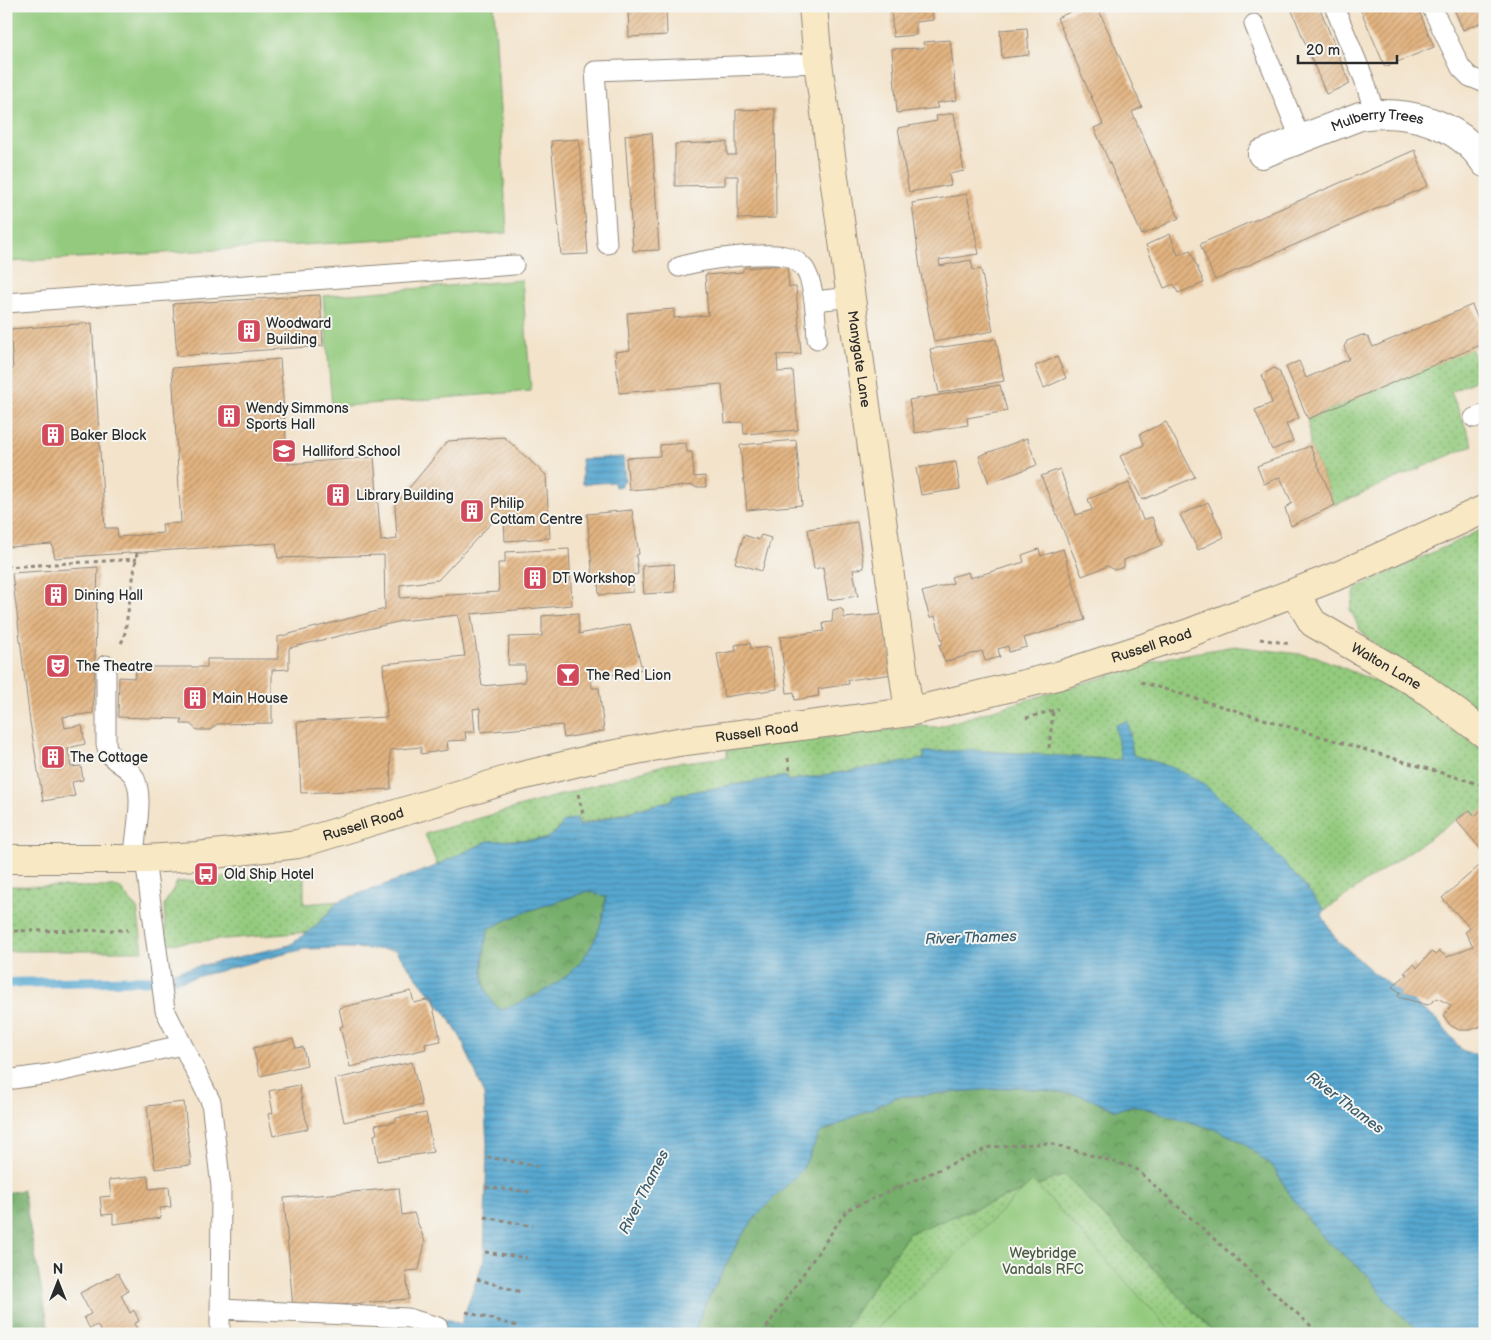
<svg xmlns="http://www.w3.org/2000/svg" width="1491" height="1340" viewBox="0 0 1491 1340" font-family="'Balsamiq Sans',sans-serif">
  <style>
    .grass { fill: url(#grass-dots); stroke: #5f7a54 }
    .forest { fill: url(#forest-crowns); stroke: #506c4c }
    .pitch { fill: #93ca7d; stroke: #5f7a54 }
    .water { fill: url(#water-rules); stroke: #40697e; fill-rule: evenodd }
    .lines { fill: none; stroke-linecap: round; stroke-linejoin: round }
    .stream { stroke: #56a7d0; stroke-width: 10 }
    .building { fill: url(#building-hatch) }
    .lane-casing { stroke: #8f877b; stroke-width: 21 }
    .street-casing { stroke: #8f877b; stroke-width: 30 }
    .secondary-casing { stroke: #8f877b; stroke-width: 30 }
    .path { stroke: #8f877b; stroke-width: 3; stroke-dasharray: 4 4; stroke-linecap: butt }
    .lane { stroke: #fff; stroke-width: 19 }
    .street { stroke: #fff; stroke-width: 28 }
    .secondary { stroke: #f8e8c3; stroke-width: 28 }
    .labels { text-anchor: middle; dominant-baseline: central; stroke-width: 4; stroke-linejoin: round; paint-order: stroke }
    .street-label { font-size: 14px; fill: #2b2b2b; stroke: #f6f6f2 }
    .poi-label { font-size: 14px; fill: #2b2b2b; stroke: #f6f6f2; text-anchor: start }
    .park-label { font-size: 14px; fill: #4a5b44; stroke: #f6f6f2 }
    .water-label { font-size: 15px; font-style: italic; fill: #3c5d6d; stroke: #f6f6f2 }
  </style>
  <defs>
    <pattern id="grass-dots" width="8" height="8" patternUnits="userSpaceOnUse" patternTransform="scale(1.25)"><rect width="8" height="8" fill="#93ca7d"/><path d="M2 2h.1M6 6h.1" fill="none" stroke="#78a467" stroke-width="1.8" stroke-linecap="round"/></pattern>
    <pattern id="forest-crowns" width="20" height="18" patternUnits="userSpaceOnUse" patternTransform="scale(1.25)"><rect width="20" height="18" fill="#76ae6c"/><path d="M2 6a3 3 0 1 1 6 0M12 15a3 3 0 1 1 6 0" fill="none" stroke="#618e59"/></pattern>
    <pattern id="water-rules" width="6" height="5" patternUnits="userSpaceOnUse" patternTransform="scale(1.25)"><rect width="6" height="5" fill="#56a7d0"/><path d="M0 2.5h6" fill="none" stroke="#4788a9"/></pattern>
    <pattern id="building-hatch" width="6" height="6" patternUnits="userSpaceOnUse" patternTransform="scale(1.25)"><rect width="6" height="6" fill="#e3b481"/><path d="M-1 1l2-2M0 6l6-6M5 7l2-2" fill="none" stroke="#b8936a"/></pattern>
  </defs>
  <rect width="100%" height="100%" fill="#f6f6f2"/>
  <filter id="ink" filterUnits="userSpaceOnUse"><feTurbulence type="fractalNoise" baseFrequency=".02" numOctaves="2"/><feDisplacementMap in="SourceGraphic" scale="10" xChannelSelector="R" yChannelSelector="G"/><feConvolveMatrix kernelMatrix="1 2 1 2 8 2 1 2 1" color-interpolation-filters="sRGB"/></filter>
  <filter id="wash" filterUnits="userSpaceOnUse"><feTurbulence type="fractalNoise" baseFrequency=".0096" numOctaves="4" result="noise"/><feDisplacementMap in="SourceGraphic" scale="20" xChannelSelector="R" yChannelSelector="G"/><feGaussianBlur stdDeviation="1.12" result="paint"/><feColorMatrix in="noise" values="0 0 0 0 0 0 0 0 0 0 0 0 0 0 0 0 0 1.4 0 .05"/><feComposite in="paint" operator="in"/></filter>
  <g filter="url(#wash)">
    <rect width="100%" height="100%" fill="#f3e3cb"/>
    <!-- grass -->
    <path class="grass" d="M1471 348 1483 377 1451 392 1473 445 1335 505 1310 446 1308 419Z
      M1485 528V717L1444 686 1383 651 1360 630 1350 609 1356 588Z
      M1235 646 1315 656 1408 695 1485 752V808L1475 816 1470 810 1325 910 1255 833 1181 771 1133 755 1128 722 1121 760 972 750 924 752V759L786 781 785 776 674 795 672 800 558 830 546 839 488 841 437 865 425 834 667 764 727 757V750L920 726 937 727 1170 657Z
      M304 876V904L339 901 309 932 166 944 164 905 177 882 233 877Z
      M6 886 119 887 137 908 143 951H6Z
      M1065 1175 1215 1334H841L909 1233Z"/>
    <!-- forest -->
    <path class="forest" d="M589 891 606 897C599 964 558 989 501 1010 475 990 483 957 488 928L522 913Z
      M1018 1087 1080 1095 1116 1110 1134 1105 1220 1131 1242 1142 1274 1168 1294 1201 1324 1238 1369 1276 1386 1301 1422 1334H1215L1065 1175 909 1233 841 1334H694L702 1311 739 1240 758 1214 802 1170 820 1133 896 1097Z
      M23 1190V1191L50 1334H6V1193Z"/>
    <!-- pitch -->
    <path class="pitch" d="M6 6H494L507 233 8 262Z
      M522 280 531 391 332 407 323 296Z
      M1033 1181 1174 1334H871Z"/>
    <!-- water -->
    <path class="water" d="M623 457 625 481H621L622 486 615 487 614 482 583 484 581 459Z
      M1128 721 1133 755C1148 760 1165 764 1180 771 1228 792 1289 869 1325 910L1322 915 1335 938 1375 974 1400 992 1398 997 1412 1001 1437 1020 1462 1050 1485 1059V1334H1422L1386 1301 1369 1276 1324 1238 1294 1201 1274 1168 1242 1142 1220 1131 1134 1105 1116 1110 1080 1095 1018 1087 896 1097 820 1133 802 1170 758 1214 739 1240 702 1311 694 1334H436L441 1317 461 1324 484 1259 487 1145 484 1093 461 1038 446 1014 395 950 344 948 304 949 161 986 160 975 290 945 316 926 339 901 431 868 488 841 546 839 558 830 564 821 577 818 579 826 672 800 674 795 786 776 787 781 924 759V752L972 750 1121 760 1115 725ZM589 891 606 897C599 964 557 989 501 1010 475 990 483 958 488 929L522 913Z"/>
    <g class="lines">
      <!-- stream -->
      <path class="stream" d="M6 983 160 980"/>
    </g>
    <g id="blocks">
      <!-- building -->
      <path class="building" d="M628 6H666L667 35 629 37Z
        M891 6H932L933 20 916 22V35L893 37Z
        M1083 6H1097L1142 107 1132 112 1179 218 1142 235 1094 128 1103 124 1057 18Z
        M1290 6H1319L1350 84 1326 94Z
        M1359 6H1417L1434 47 1385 67Z
        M1453 6H1480L1485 21 1463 30Z
        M1027 28 1029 55 1002 58 1000 30Z
        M950 40 957 100 936 103 938 108 897 113 892 49 924 48 923 42Z
        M775 109 776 218 738 219V176H725V185L675 186V144L727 142V155H736V110Z
        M954 113 964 171 949 174 951 185 909 192 898 128 937 121 936 116Z
        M652 133 659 250 633 251 625 135Z
        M579 139 588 254 561 255 551 141Z
        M1415 150 1428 186 1215 280 1200 244Z
        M967 194 979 254 939 260 940 266 971 260 973 270 981 269 993 331 934 342 920 269 912 203Z
        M1170 234 1178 255 1190 250 1204 283 1178 293 1174 284 1164 288 1146 245Z
        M787 265 789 287H796L801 354 777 355 778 372 793 371 798 430 744 434 743 422 725 423 722 384 619 393 615 352 630 350 627 313 674 309V318L708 315 705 275 743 272V268Z
        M320 295 323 346 177 356 173 304Z
        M1472 305 1485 336V343L1308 419 1286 367 1299 361 1306 378 1349 359 1344 347 1347 341 1362 335 1369 338 1373 347Z
        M92 323 105 528H117L118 537 163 533 162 524 181 523 172 368 280 359 288 464 374 457 381 541 397 539 395 505 448 441 504 437 546 475 550 538 505 541 504 518H496L438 580 400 585V598L499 592 498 563H505V552L569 549 572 605 471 614 482 686 525 682V665H508L509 637 542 636V616L578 613 579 634 630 624 642 669 591 679 592 688H599L604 731 564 738 562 725 481 732 480 708 473 709 475 732H465L466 740 447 741 448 750 421 754V747L390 750 391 789 301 793 297 722 387 717 383 664 465 656 458 615 401 621 289 648V669L272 670V723L217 724 210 730H197L190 724H181L182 719 118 717 119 677 135 678 136 667H207V659H278V637L385 609 384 555 278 558 276 543 55 558 52 544 9 547 6 501V370L13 369 10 329Z
        M996 339 1004 381 939 393 930 349Z
        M1057 357 1066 378 1044 388 1035 366Z
        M1274 368 1279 371 1299 418 1286 424 1293 441 1272 450 1255 410 1272 403 1262 375Z
        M1000 385 1007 411 967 418 968 425 915 433 909 400Z
        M1166 422 1195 477 1142 500 1120 456 1144 445 1140 434Z
        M1027 438 1037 465 989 483 979 456Z
        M796 440 802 505 747 510 740 445Z
        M686 443 687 452H692L694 477 705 476 706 487H694V485L629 490 626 458 660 456V445Z
        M1310 446 1335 505 1291 526 1285 508 1292 503 1280 477 1264 484 1257 466Z
        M956 462 960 489 921 495 916 468Z
        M1060 469 1076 515 1092 510 1088 499 1129 483 1143 520 1152 517 1162 545 1124 560V567L1114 570 1108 566 1082 576 1041 476Z
        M1208 502 1224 537 1198 550 1180 515Z
        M632 510 639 554 636 555 638 574 632 575 633 592 599 595 598 579H593L587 514Z
        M857 522 864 568 853 570 858 596 828 600 823 567 814 569 808 529Z
        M744 535 759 540 761 535 771 538 762 571 735 563Z
        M1039 549 1041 556 1063 549 1085 620 1024 638 1027 647 1009 652 1008 646 998 649 1000 657 985 661 982 651 945 662 939 645 943 644 935 616 930 618 922 592 953 583 951 577 968 572 970 578 1024 562 1022 555Z
        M674 564 675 592 644 594 642 566Z
        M98 567 93 713 63 717 65 728 82 725 85 744 68 748 71 767 81 766 83 780 72 782 75 796 43 801 30 722 12 573Z
        M839 608 843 610 844 618 886 614 894 674 848 680 849 684 818 689 819 696 795 700 794 692 787 693 780 637 824 631 823 623 832 622 833 610Z
        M750 643 751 649 770 647 777 689 724 697 717 654 736 651 735 645Z
        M1483 809 1485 811V854L1456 820 1470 810 1475 816Z
        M1485 861V926L1479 931 1482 939 1480 940 1485 947V1025L1470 1030H1459L1450 1025 1444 1016 1451 1005 1437 998 1428 1005 1398 997 1400 992 1392 987 1407 974 1404 973 1414 964 1417 968 1431 952 1436 955 1439 951 1447 957 1473 946 1465 932 1470 928 1442 898Z
        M411 991 414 1003 431 999 441 1041 425 1044 426 1049 350 1067 340 1027 343 1026 339 1008Z
        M293 1039 296 1048 303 1047 307 1065 260 1076 253 1048Z
        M412 1062 422 1105 344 1122 335 1079Z
        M299 1085 308 1129 273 1136 268 1114 273 1113 269 1091Z
        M184 1102 191 1165 155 1169 147 1106Z
        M426 1113 433 1152 378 1161 374 1135 377 1134 375 1125 396 1122V1118Z
        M148 1176 149 1189 169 1187 171 1207 160 1208 161 1218 113 1224V1214L102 1215 100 1197 111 1196 109 1180Z
        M399 1188 402 1215 414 1213 425 1242 419 1270 406 1271 409 1299 293 1309 284 1198Z
        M118 1273 128 1291 121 1295 130 1313 134 1310 139 1321 134 1324 140 1334H102L97 1325 90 1329 84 1317 91 1314 80 1293Z"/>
    </g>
  </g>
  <g filter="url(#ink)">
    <use href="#blocks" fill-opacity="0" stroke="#8f877b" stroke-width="1"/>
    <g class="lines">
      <defs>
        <path id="lane" d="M1334 6 1364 79 1375 114
          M1431 6 1461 68 1470 77 1485 83
          M1254 24 1300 138
          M607 244 595 71 818 63
          M679 267C703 259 760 252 785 256 791 257 798 262 802 266 815 278 816 322 817 339
          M815 301 851 297
          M6 303 514 265
          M1474 418 1485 414
          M106 665V744C112 766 123 761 133 775 146 794 134 836 134 859
          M145 859 165 1010 211 1102 221 1187 220 1334
          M6 1080 49 1074 182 1045
          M220 1309 408 1318 438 1327"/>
        <g id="street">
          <path id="s1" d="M1262 154 1360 116C1406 109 1458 122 1485 163"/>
        </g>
        <g id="secondary">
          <path id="s2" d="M813 6 818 63 909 712"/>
          <path id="s3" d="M1295 593 1313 623 1421 686 1485 734"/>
          <path id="s4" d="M6 859H145L197 856 298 844 513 778 600 757 678 742 909 712 1057 676 1189 633 1342 574 1485 509"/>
        </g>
      </defs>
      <!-- lane casing -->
      <use href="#lane" class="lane-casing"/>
      <!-- street casing -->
      <use href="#street" class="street-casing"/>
      <!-- secondary casing -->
      <use href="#secondary" class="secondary-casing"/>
      <!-- path -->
      <path class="path" d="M6 567 137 559
        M1260 639 1291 644
        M121 643 124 638 137 553
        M1141 682 1485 786
        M1026 718 1058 709
        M1049 748 1053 712
        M788 758 790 771
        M578 794 584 818
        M6 931 128 930
        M487 1157 537 1166
        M486 1187 531 1192
        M485 1217 533 1226
        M485 1252 527 1258
        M477 1279 521 1292
        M466 1312 517 1326
        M762 1334 847 1210 990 1147 1049 1143 1135 1168 1320 1334"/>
      <!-- lane -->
      <use href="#lane" class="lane"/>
      <!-- street -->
      <use href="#street" class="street"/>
      <!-- secondary -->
      <use href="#secondary" class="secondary"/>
    </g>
  </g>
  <!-- icons -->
  <defs>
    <symbol id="building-square" viewBox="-11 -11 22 22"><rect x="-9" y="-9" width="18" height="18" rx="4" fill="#d1495b" stroke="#f6f6f2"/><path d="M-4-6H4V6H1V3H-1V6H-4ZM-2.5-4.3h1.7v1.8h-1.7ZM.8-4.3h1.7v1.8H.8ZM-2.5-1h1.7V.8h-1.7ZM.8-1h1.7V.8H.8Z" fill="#fff"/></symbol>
    <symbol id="school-square" viewBox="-11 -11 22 22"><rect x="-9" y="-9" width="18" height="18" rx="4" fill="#d1495b" stroke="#f6f6f2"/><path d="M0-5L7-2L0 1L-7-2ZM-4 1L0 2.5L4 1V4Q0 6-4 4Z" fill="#fff"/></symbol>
    <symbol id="theatre-square" viewBox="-11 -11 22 22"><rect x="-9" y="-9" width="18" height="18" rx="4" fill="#d1495b" stroke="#f6f6f2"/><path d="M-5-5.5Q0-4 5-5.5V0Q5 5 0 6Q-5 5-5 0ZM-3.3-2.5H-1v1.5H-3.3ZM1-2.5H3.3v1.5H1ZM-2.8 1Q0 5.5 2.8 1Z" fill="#fff"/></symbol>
    <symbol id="bar-square" viewBox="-11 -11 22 22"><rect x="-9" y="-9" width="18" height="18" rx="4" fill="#d1495b" stroke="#f6f6f2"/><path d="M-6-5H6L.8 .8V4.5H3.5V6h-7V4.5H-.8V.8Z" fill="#fff"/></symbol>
    <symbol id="bus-square" viewBox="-11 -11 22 22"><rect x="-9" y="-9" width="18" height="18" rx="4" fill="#d1495b" stroke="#f6f6f2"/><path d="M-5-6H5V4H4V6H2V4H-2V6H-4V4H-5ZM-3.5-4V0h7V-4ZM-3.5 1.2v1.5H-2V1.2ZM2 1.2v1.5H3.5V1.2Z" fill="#fff"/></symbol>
  </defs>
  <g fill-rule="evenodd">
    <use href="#building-square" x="235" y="317" width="28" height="28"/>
    <use href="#building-square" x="215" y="402" width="28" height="28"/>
    <use href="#building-square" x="39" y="421" width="28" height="28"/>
    <use href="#school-square" x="270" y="437" width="28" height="28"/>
    <use href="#building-square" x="324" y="481" width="28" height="28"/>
    <use href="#building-square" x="458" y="497" width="28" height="28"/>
    <use href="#building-square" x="521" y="564" width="28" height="28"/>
    <use href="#building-square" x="42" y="581" width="28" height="28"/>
    <use href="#theatre-square" x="44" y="652" width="28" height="28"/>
    <use href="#bar-square" x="554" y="661" width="28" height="28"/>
    <use href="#building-square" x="181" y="684" width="28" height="28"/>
    <use href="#building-square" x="39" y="743" width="28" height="28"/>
    <use href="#bus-square" x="192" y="860" width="28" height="28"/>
  </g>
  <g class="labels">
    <!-- street labels -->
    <g class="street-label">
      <text stroke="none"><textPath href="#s1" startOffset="122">Mulberry Trees</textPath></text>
      <text stroke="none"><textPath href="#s2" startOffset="356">Manygate Lane</textPath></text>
      <text stroke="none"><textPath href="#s4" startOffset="1171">Russell Road</textPath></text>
      <text stroke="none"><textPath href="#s3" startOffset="120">Walton Lane</textPath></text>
      <text stroke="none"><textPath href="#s4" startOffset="766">Russell Road</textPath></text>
      <text stroke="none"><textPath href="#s4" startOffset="361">Russell Road</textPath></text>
    </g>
    <!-- poi labels -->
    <g class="poi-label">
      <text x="266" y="323">Woodward<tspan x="266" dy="16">Building</tspan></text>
      <text x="246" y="408">Wendy Simmons<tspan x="246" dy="16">Sports Hall</tspan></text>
      <text x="70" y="435">Baker Block</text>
      <text x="302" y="451">Halliford School</text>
      <text x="356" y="495">Library Building</text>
      <text x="490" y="503">Philip<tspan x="490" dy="16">Cottam Centre</tspan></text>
      <text x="552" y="578">DT Workshop</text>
      <text x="74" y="595">Dining Hall</text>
      <text x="76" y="666">The Theatre</text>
      <text x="586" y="675">The Red Lion</text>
      <text x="212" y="698">Main House</text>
      <text x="70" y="757">The Cottage</text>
      <text x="224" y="874">Old Ship Hotel</text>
    </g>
    <!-- park labels -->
    <g class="park-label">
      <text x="1043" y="1253">Weybridge<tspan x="1043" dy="16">Vandals RFC</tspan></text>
    </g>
    <!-- water labels -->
    <g class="water-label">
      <text transform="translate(971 938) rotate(-2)">River Thames</text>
      <text transform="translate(1345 1103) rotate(37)">River Thames</text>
      <text transform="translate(644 1192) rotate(-63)">River Thames</text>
    </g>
  </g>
  <!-- margin -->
  <rect width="1491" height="1340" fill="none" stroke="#f6f6f2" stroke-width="25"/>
  <!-- north arrow -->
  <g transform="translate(58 1282)" stroke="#f6f6f2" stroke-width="4" paint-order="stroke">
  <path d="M0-4L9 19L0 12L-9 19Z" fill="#2b2b2b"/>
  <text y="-8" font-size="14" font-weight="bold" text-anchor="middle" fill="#2b2b2b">N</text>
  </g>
  <!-- scale -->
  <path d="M1298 55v8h99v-8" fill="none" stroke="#2b2b2b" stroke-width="2.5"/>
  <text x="1306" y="55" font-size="15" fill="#2b2b2b" stroke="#f6f6f2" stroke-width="4" paint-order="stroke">20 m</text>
</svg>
